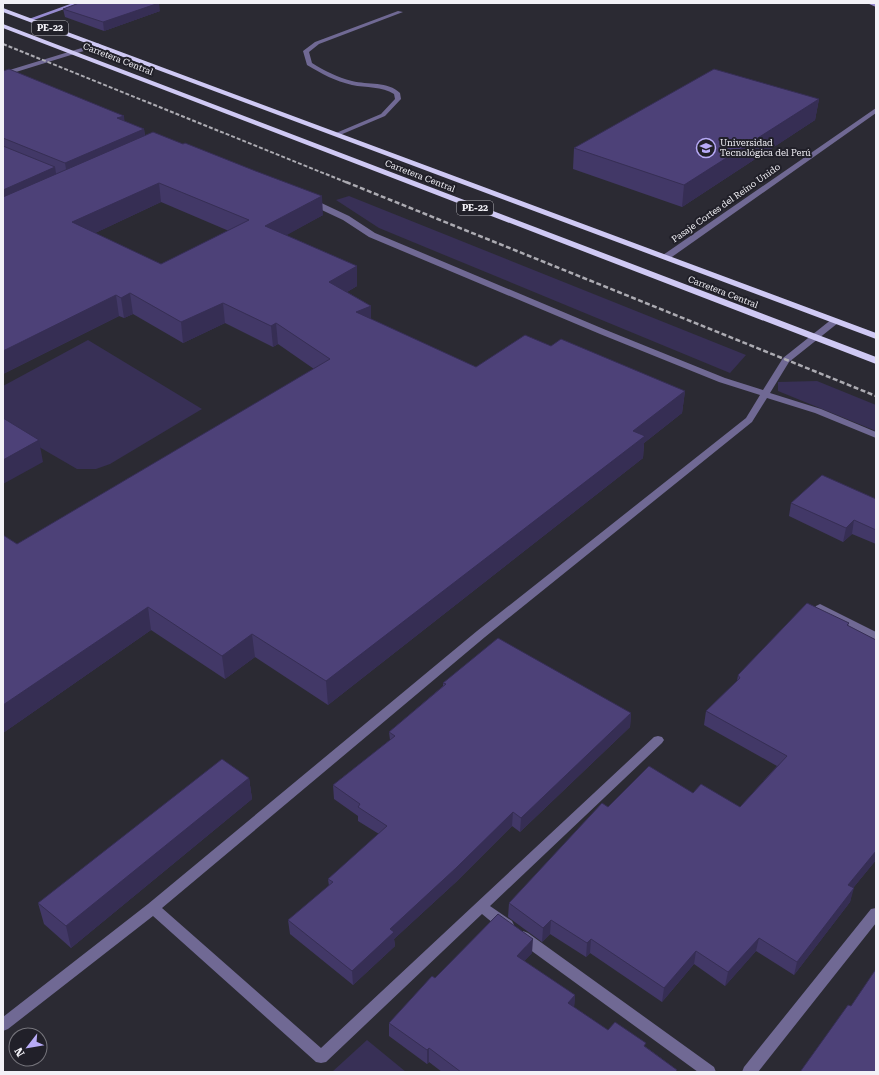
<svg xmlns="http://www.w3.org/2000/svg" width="879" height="1075" viewBox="0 0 879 1075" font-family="'Roboto Serif',serif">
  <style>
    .green { fill: #383056 }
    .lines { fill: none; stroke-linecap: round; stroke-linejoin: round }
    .lane { fill: #706994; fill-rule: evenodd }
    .street { fill: #706994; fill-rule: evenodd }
    .secondary { fill: #978bd0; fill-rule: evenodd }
    .highway { fill: #cfc9f4; fill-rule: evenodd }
    .rail-far1 { stroke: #acabb2; stroke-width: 2; stroke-dasharray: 4 2; stroke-linecap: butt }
    .rail { stroke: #acabb2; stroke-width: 2.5; stroke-dasharray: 5 2.5; stroke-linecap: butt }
    .wall { fill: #423867; fill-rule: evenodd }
    .shaded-wall { fill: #362e54 }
    .building { fill: #4d4178; stroke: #362e54; fill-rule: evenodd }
    .labels { text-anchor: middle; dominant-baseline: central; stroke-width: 4; stroke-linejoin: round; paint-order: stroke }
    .shield { fill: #212029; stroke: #b3b2b9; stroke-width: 1 }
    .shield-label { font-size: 9px; font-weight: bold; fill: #f2f1f7 }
    .far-street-label { font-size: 9px; fill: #f2f1f7; stroke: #212029 }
    .far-poi-label { font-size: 9px; fill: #f2f1f7; stroke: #212029; text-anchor: start }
  </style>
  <rect width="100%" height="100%" fill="#2b2a33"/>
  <!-- green -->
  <path class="green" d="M349 196 746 355 730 373 379 228 336 200Z
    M88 340 202 409 110 464 96 469H77L3 426V386Z
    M817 381 876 405V431L778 391V382Z
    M367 1040 406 1072H332Z"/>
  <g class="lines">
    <!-- lane -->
    <path class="lane" d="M398 11 403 12 319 44 309 52 312 63C325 71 337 77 352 81 368 85 388 81 400 93L401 99 385 116 340 135H336V133L381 114 395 99 394 94C382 86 366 88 352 85 335 81 322 74 307 65L303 51 315 42Z"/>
    <!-- street -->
    <path class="street" d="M98 43 101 45 100 46 3 76V72Z
      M876 108V113L669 259H663V255Z
      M309 200H315L349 216 375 233 606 330 725 378 763 390 783 358 832 319H838L839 321 838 323 789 362 770 393 821 409 876 432V438L815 413 767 398 752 422 485 637 162 908 321 1048 654 737 658 736 662 737 664 740 662 743 490 906 512 921 514 925 512 929C501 932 490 920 482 914L326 1062 321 1063 316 1062 153 916 8 1029 3 1031V1017L148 904 477 631 746 418 760 395 719 382 600 334 369 237 343 220 309 204Z
      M820 604 876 632V641L816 610 815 608 816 606Z
      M876 908V923L758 1072H742L744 1067 871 909Z
      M523 931 528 933 714 1067 716 1072H698L518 941 516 937 518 933Z"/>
    <!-- secondary -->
    <path class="secondary" d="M73 3H81L31 21 26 20Z
      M867 3H876V7Z"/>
    <!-- highway -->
    <path class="highway" d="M3 8 876 333V339L3 12Z
      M3 24 876 357V364L3 28Z"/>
    <!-- rail-far1 -->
    <path class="rail-far1" d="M3 44 348 183"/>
    <!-- rail -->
    <path class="rail" d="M346 182 876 396"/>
  </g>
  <!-- wall -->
  <path class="wall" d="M63 9 160 11 104 31 65 17Z
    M3 71 124 116V121L144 129 145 136 323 215 286 235 357 266V286L347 292 371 306V319L476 367 551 346 685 391 682 413 644 443 643 458 328 705 255 657 225 679 151 630 3 733V535L17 544 314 369 278 344 273 347 225 323 183 343 133 314 124 318 119 316 3 374ZM161 202 229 231 161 264 95 233Z
    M819 99 815 120 682 207 573 169 574 148Z
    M876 499V544L852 534 843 542 789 516 791 503Z
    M849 623 848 626 876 640V860L853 888 850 902 794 975 756 951 725 986 694 964 662 1002 590 953 586 957 550 934 542 942 508 917 509 903 608 807 693 793 740 807 777 766 704 725 706 711 737 681 738 675Z
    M443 683 631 713 630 727 520 832 512 826 456 882 394 939 395 946 353 985 290 934 288 920 329 886 328 879 379 834 358 821V816L334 799 333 785 390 740 389 732 443 686Z
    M249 778 252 799 71 948 44 924 38 903Z
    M532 953 524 961 575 995 574 1007 608 1030 646 1047 677 1070V1072H442L429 1062 427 1064 389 1036V1023L435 978Z"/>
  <!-- shaded-wall -->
  <path class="shaded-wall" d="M159 3 160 11 104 31 103 22Z
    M819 99 815 120 682 207 684 185Z
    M124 116 126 134 117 118Z
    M144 129 146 147 68 181 65 163Z
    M55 167 58 186 3 210V190Z
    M159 183 161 202 76 242 72 222Z
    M322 196 323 215 267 246 265 226Z
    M357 266V286L330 302 329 282Z
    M130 293 133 314 124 318 121 298Z
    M116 295 119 316 3 374V351Z
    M223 303 225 323 183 343 181 322Z
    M371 306V327L356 312Z
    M276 323 278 344 273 347 271 326Z
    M685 391 682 413 644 443 643 458 328 705 326 681 633 431Z
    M39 440 43 462 3 484V460Z
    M854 520 852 534 843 542 846 528Z
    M148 607 151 630 3 733V705Z
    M252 634 255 657 225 679 222 656Z
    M631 713 630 727 520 832 521 818Z
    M249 778 252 799 71 948 66 926Z
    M513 812 512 826 456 882 394 939 395 946 353 985 352 971 390 929Z
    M876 851V860L844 899 848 885Z
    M854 888 850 902 794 975 797 962Z
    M551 920 550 934 542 942 543 928Z
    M759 938 756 951 725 986 728 972Z
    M533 939 532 953 516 970 517 956Z
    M591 939 590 953 586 957 587 943Z
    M696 951 694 964 662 1002 664 988Z
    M575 995 574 1009 568 1003Z
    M429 1048V1062L427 1064V1050Z"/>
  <!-- building -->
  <path class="building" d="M79 3H159L103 22 63 9Z
    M9 69 124 116 117 118 144 129 65 163 3 138V71Z
    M714 69 819 99 684 185 574 148Z
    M153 132 183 144 185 143 253 170 322 196 265 226 357 266 329 282 371 306 356 312 476 367 525 335 551 346 561 339 685 391 633 431 645 436 326 681 252 634 222 656 148 607 3 705V535L17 544 330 359 276 323 271 326 223 303 181 322 130 293 121 298 116 295 3 351V197ZM159 183 249 220 161 264 72 222Z
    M3 146 55 167 3 190Z
    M3 418 39 440 3 460Z
    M822 475 876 499V530L854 520 846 528 791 503Z
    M807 603 849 623 847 625 876 640V851L848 885 854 888 797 962 759 938 728 972 696 951 664 988 591 939 587 943 551 920 543 928 509 903 602 803 608 807 649 766 693 793 701 784 740 807 787 756 706 711 740 678 738 675Z
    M498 638 631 713 521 818 513 812 456 868 390 929 394 932 352 971 288 920 333 882 328 879 387 826 358 807 360 804 333 785 395 736 389 732 446 684 443 683Z
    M222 759 249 778 66 926 38 903Z
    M498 914 533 939 517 956 575 995 568 1003 608 1030 615 1022 646 1043 644 1046 677 1070 675 1072H461L429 1048 427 1050 389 1023 432 976 435 978Z
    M876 969V1072H800L848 1005 851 1006Z"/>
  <!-- icons -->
  <defs>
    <symbol id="university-ring" viewBox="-11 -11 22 22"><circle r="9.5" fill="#212029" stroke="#b8abf7" stroke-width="1.5"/><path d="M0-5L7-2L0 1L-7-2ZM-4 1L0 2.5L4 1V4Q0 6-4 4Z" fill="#b8abf7"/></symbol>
  </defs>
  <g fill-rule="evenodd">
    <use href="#university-ring" x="695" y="137" width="22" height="22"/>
  </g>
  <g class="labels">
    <!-- shield labels -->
    <g class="shield">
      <rect x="32" y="21" width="36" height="14" rx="3"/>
      <rect x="457" y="201" width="36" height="14" rx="3"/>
    </g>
    <g class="shield-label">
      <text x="50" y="28">PE-22</text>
      <text x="475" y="208">PE-22</text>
    </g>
    <!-- far-street labels -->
    <g class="far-street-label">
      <text transform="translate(118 59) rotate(21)">Carretera Central</text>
      <text transform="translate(420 176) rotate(21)">Carretera Central</text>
      <text transform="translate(726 203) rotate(-35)">Pasaje Cortes del Reino Unido</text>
      <text transform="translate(723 292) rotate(21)">Carretera Central</text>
    </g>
    <!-- far-poi labels -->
    <g class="far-poi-label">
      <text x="720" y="143">Universidad<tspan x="720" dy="10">Tecnológica del Perú</tspan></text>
    </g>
  </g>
  <!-- border -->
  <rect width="879" height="1075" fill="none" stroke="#f2f1f7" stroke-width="8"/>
  <!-- north arrow -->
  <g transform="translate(28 1047) rotate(239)"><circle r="19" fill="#212029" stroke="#75747b"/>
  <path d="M0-3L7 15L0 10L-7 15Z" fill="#b8abf7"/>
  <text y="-6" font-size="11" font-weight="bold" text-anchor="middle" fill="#f2f1f7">N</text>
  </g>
</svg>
